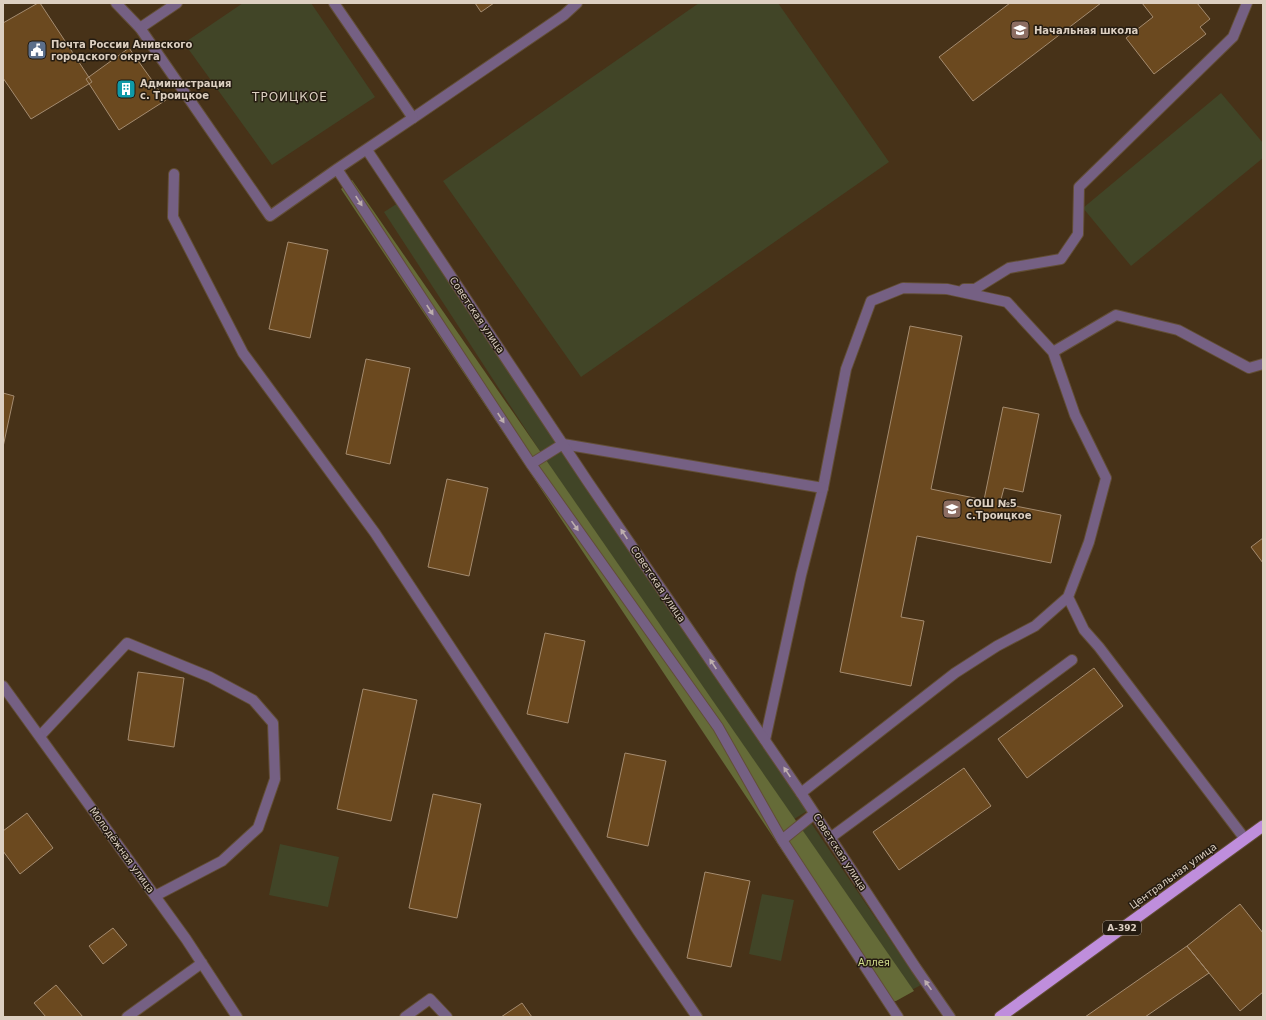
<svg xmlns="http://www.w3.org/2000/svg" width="1266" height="1020" viewBox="0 0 1266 1020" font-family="'DejaVu Sans',sans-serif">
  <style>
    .green { fill: #414527 }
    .forest { fill: #656b38 }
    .building { fill: #6b491f; stroke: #a48b6f }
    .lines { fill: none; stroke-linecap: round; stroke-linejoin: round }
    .service-casing { stroke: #624e36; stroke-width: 12 }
    .pedestrian-casing { stroke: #624e36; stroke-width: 12 }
    .minor-casing { stroke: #624e36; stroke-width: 12 }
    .trunk-casing { stroke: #624e36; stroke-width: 13 }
    .service { stroke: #756083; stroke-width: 10 }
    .pedestrian { stroke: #756083; stroke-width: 10 }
    .minor { stroke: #756083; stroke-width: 10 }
    .trunk { stroke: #bf8edc; stroke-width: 11 }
    .oneway { fill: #bdaeae }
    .labels { text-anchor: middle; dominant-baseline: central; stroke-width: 3; stroke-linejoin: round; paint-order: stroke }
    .shield { fill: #251c11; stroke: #a5998c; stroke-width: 1 }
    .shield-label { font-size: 9px; font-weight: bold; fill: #dccfc1 }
    .poi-label { font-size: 10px; font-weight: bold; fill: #dccfc1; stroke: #251c11; text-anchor: start }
    .street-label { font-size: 10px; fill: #dccfc1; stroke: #251c11 }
    .park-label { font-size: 10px; fill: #d2de8e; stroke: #251c11 }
    .quarter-label { font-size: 12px; letter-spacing: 1px; fill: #dccfc1; stroke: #251c11 }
  </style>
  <rect width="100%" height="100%" fill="#473218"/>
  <!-- green -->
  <path class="green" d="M243 3H311L375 97 272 165 184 43Z
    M699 3H778L889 162 581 377 443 181Z
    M1221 93 1263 143V158L1131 266 1083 208Z
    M398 203 558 443 541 453 384 212Z
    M562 450 807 811 788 823 545 459Z
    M811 823 921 985 904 994 796 833Z
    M280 844 339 857 328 907 269 895Z
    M762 894 794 900 781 961 749 954Z"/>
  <!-- forest -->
  <path class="forest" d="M352 180 914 991 896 1001 885 1002 861 969 341 189Z"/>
  <!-- building -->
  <path class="building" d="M38 3H40L92 82 31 119 3 78V23Z
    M475 3H494L481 12Z
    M1010 3H1101L973 101 939 57Z
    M1142 3H1197L1210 19 1200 27 1206 34 1154 74 1126 38 1153 17Z
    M129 48 166 100 119 130 86 79Z
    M288 242 328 250 310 338 269 329Z
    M910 326 962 336 931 489 984 500 1003 407 1039 414 1023 492 1004 488 1000 503 1061 515 1051 563 917 536 901 617 924 621 911 686 840 672Z
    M366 359 410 368 390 464 346 454Z
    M3 393 14 396 3 447Z
    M447 479 488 488 469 576 428 567Z
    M1263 538V563L1251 547Z
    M545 633 585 641 568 723 527 714Z
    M1094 668 1123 706 1027 778 998 739Z
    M138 672 184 678 174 747 128 740Z
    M363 689 417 700 391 821 337 809Z
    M625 753 666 761 648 846 607 837Z
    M964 768 991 806 899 870 873 832Z
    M433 794 481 804 457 918 409 908Z
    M27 813 53 848 20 874 3 851V831Z
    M705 872 750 881 731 967 687 958Z
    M1240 904 1263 933V992L1240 1011 1187 946Z
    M113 928 127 945 103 964 89 946Z
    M1187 946 1209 973 1145 1017H1085Z
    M56 985 83 1017H46L34 1003Z
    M522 1003 532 1017H501Z"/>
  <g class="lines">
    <defs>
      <path id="service" d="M116 3 140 28
        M413 118 564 15 577 3
        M174 174 173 217 243 353 375 533 638 931 697 1017
        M964 289H975L1009 268 1061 259 1078 234 1079 187 1233 37 1247 3
        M1053 352 1116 315 1178 330 1249 368 1263 364
        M40 736 127 643 210 677 253 700 273 723 275 779 258 828 222 861 155 896
        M765 740 801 575 823 488 846 369 871 301 903 288 947 289 1007 302 1053 352 1075 415 1106 478 1089 542 1068 597
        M801 793 955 673 997 646 1035 626 1068 597 1084 630 1099 647 1245 839
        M405 1017 430 999 447 1017"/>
      <path id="pedestrian" d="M563 444 823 488"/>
      <path id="minor" d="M177 3 140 28 270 216 337 169 413 118 334 3
        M367 150 588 482 801 793 916 968 950 1017
        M337 169 531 464 718 727 782 840 898 1017
        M531 464 563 444
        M3 686 186 939 237 1017
        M830 838 1072 660
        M782 840 814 814
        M127 1017 202 963"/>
      <path id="trunk" d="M1000 1017 1263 826"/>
    </defs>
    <!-- service casing -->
    <use href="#service" class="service-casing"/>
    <!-- pedestrian casing -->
    <use href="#pedestrian" class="pedestrian-casing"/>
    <!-- minor casing -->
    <use href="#minor" class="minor-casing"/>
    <!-- trunk casing -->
    <use href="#trunk" class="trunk-casing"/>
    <!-- service -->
    <use href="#service" class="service"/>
    <!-- pedestrian -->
    <use href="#pedestrian" class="pedestrian"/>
    <!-- minor -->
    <use href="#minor" class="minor"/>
    <!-- trunk -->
    <use href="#trunk" class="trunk"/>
  </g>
  <!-- one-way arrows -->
  <defs><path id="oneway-solid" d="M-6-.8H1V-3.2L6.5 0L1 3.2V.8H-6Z"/></defs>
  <g class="oneway">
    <use href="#oneway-solid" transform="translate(359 201) rotate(57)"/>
    <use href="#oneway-solid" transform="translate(430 310) rotate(57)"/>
    <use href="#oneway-solid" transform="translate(501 418) rotate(57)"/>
    <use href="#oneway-solid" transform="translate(575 526) rotate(55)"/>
    <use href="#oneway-solid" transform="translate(624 534) rotate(-124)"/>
    <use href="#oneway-solid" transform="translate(713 664) rotate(-124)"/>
    <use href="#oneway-solid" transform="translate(787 772) rotate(-124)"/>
    <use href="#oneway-solid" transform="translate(928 985) rotate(-125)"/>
  </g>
  <!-- icons -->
  <defs>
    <symbol id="school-square" viewBox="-11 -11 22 22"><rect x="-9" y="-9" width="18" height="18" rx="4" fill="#8d6e63" stroke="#251c11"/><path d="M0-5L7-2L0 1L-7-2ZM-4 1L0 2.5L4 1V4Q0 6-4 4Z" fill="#fff"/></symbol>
    <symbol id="civic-square" viewBox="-11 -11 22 22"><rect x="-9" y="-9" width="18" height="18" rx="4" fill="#5c6f8a" stroke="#251c11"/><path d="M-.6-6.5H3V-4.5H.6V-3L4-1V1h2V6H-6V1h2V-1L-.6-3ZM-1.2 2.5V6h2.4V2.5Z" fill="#fff"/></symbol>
    <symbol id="building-square" viewBox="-11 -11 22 22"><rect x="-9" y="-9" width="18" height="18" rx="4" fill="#0f9aa8" stroke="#251c11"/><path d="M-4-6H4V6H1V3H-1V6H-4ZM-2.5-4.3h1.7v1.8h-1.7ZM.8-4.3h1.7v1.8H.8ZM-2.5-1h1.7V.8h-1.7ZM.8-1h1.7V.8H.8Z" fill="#fff"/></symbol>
  </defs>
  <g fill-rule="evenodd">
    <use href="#school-square" x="1009" y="19" width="22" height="22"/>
    <use href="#civic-square" x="26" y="39" width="22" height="22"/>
    <use href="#building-square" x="115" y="78" width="22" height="22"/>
    <use href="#school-square" x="941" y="498" width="22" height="22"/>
  </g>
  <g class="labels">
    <!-- shield labels -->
    <rect class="shield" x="1103" y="921" width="38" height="14" rx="3"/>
    <g class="shield-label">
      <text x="1122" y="928">А-392</text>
    </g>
    <!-- poi labels -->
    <g class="poi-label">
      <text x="1034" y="30">Начальная школа</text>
      <text x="51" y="44">Почта России Анивского<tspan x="51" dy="12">городского округа</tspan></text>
      <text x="140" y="83">Администрация<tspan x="140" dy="12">с. Троицкое</tspan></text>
      <text x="966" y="503">СОШ №5<tspan x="966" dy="12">с.Троицкое</tspan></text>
    </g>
    <!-- street labels -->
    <g class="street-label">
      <text transform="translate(477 315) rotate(56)">Советская улица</text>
      <text transform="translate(658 584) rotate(56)">Советская улица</text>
      <text transform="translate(122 850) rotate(54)">Молодёжная улица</text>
      <text transform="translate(840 852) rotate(57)">Советская улица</text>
      <text transform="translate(1173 876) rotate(-36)">Центральная улица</text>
    </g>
    <!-- park labels -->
    <g class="park-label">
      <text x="874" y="962">Аллея</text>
    </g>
    <!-- quarter labels -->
    <g class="quarter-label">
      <text x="290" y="97">ТРОИЦКОЕ</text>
    </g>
  </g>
  <!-- border -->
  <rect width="1266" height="1020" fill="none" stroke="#dccfc1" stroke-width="8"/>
</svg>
